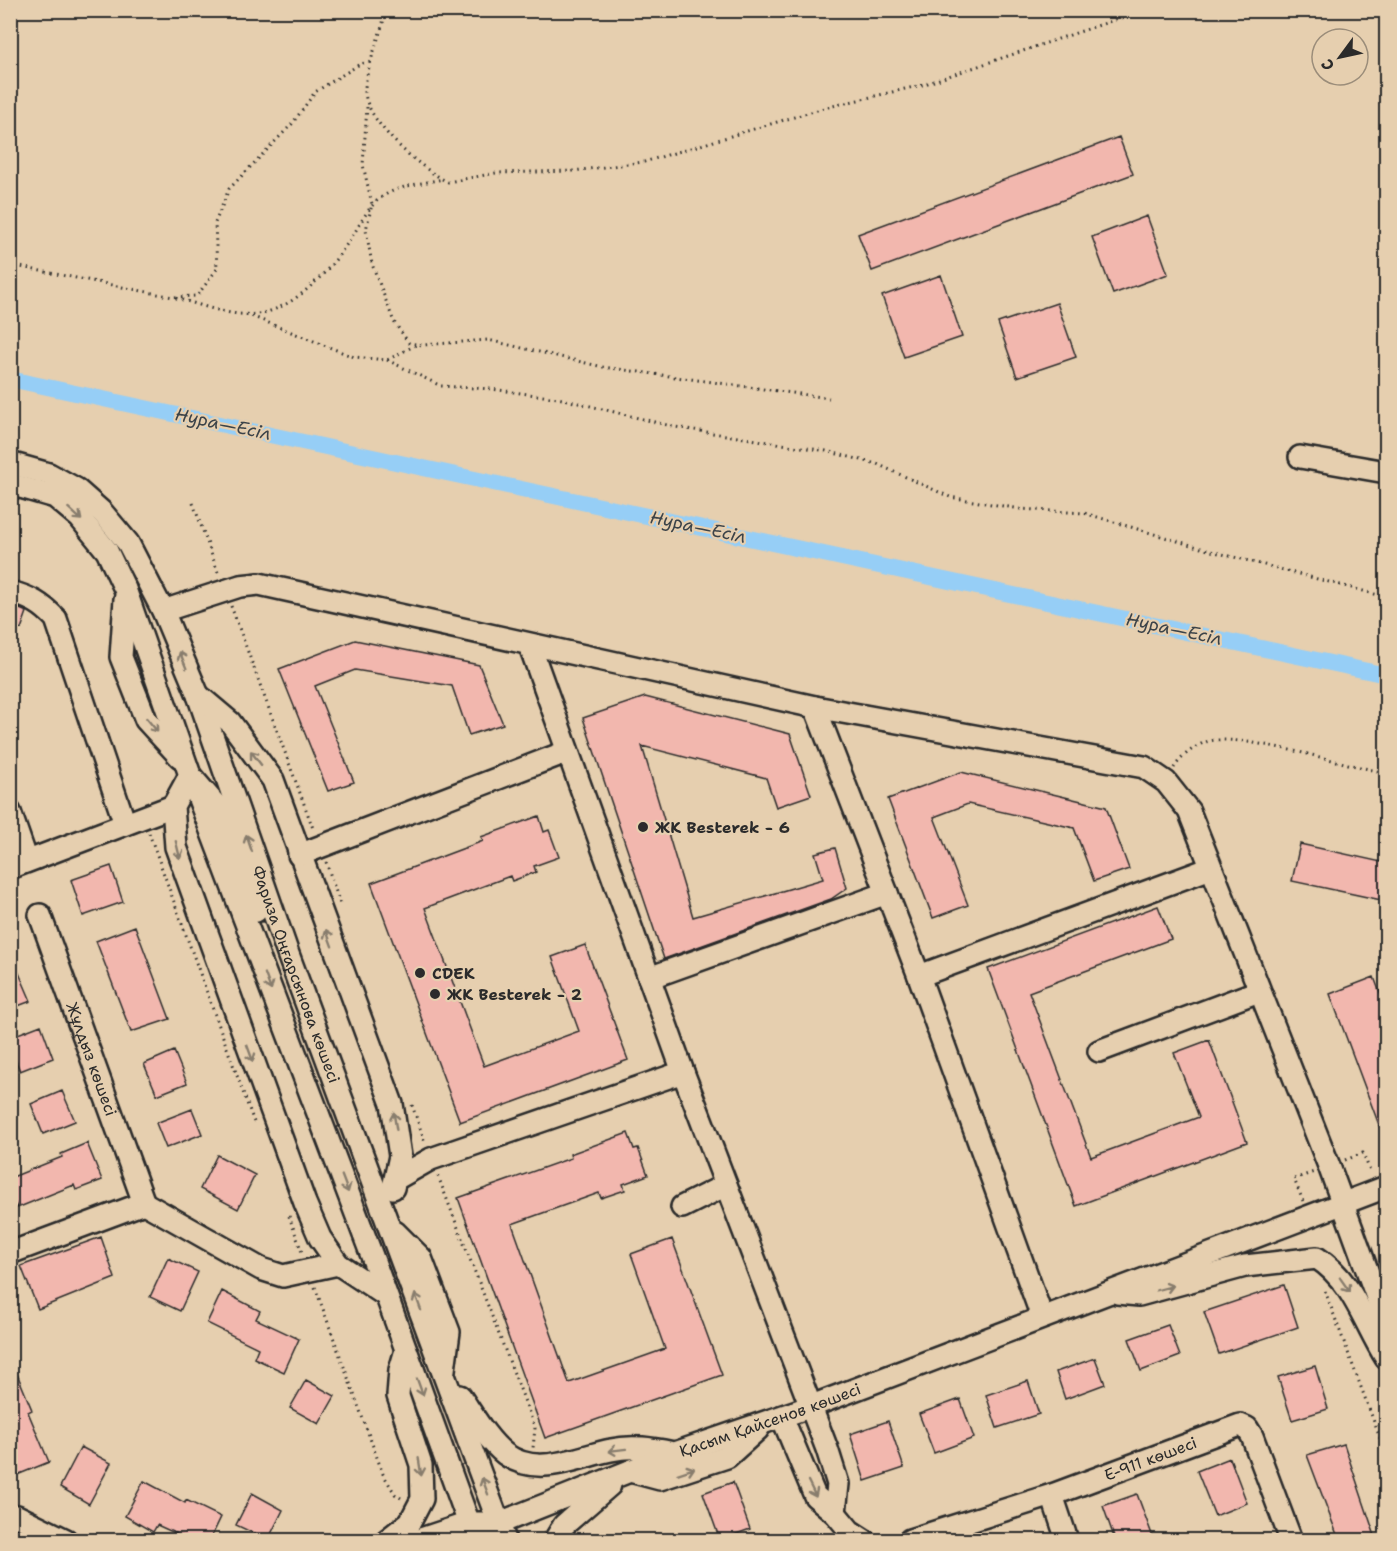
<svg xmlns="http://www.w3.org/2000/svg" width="1397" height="1551" viewBox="0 0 1397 1551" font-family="'Shantell Sans',sans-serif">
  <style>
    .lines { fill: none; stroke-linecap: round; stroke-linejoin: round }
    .canal { stroke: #96cef6; stroke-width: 16 }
    .building { fill: #f2b7ae; stroke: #2b2b2b; stroke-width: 1.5 }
    .minor-casing { stroke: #2b2b2b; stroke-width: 26 }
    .path { stroke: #2b2b2b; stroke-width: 3; stroke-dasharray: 1.5 4.5; stroke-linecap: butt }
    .minor { stroke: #e6cfaf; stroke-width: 21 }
    .oneway { stroke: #887d6d }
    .poi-dot { fill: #2b2b2b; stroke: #e6cfaf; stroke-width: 2 }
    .labels { text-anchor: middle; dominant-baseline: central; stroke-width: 4.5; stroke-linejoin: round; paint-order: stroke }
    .poi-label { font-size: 16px; font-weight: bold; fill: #2b2b2b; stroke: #e6cfaf; text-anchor: start }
    .street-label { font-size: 16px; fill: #2b2b2b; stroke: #e6cfaf }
    .water-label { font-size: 18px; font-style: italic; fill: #3b4349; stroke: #e6cfaf }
  </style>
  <rect width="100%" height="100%" fill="#e6cfaf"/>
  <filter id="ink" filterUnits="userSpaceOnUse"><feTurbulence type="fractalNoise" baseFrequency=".0167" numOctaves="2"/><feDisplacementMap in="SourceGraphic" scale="12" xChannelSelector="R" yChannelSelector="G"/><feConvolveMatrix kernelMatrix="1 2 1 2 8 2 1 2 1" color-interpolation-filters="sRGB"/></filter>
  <g filter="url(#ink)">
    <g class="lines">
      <!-- canal -->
      <path class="canal" d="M10 379 1386 675"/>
    </g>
    <!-- building -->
    <path class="building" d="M1119 137 1133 174 872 271 858 234Z
      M1147 216 1168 274 1113 294 1092 237Z
      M941 275 962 337 904 357 882 296Z
      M1057 303 1076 357 1017 377 998 323Z
      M10 605 27 612 21 629 10 625Z
      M355 640 479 665 503 724 469 735 452 686 355 670 315 686 354 782 328 791 279 669Z
      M645 697 790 734 811 795 776 807 766 778 642 746 693 917 823 879 815 853 835 848 847 888 831 899 664 959 583 718Z
      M961 772 1106 807 1129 869 1094 881 1074 828 968 804 934 817 968 905 933 918 888 799Z
      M539 816 544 832 549 830 559 857 534 866 536 872 512 881 510 876 425 908 484 1066 579 1031 552 957 585 945 628 1060 460 1122 371 883 483 841 481 837Z
      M1300 844 1386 863V901L1292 881Z
      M111 866 123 902 83 916 71 880Z
      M1158 906 1171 939 1029 992 1091 1157 1199 1117 1174 1053 1209 1040 1247 1142 1076 1206 988 969Z
      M135 926 170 1019 131 1032 96 941Z
      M10 952 31 1001 10 1009Z
      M1374 977 1386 1009 1385 1141 1330 994Z
      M41 1025 53 1058 20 1071 10 1046V1037Z
      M174 1051 187 1083 157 1095 144 1064Z
      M62 1091 75 1121 43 1134 31 1104Z
      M192 1109 202 1134 166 1148 156 1123Z
      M628 1133 634 1149 638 1148 648 1175 623 1184 625 1190 601 1198 599 1193 512 1224 569 1383 665 1349 631 1254 672 1239 722 1375 545 1438 458 1198 571 1158 570 1154Z
      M87 1143 102 1180 76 1190 74 1185 17 1208 10 1192V1178L62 1157 61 1154Z
      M217 1155 255 1175 238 1209 200 1189Z
      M101 1237 115 1278 38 1309 21 1266Z
      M168 1258 198 1272 180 1311 150 1297Z
      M1284 1285 1298 1327 1219 1354 1204 1312Z
      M222 1291 260 1311 256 1319 299 1339 284 1372 254 1358 258 1348 207 1323Z
      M1168 1325 1180 1356 1141 1371 1129 1339Z
      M10 1357 32 1410 28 1412 49 1462 17 1475 10 1459Z
      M1095 1358 1105 1384 1065 1399 1056 1372Z
      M1315 1366 1328 1409 1292 1420 1278 1377Z
      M306 1380 335 1396 319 1424 290 1408Z
      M1028 1381 1039 1414 997 1428 986 1395Z
      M960 1399 974 1438 934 1453 919 1414Z
      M888 1421 904 1468 865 1481 850 1434Z
      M1344 1444 1375 1536 1357 1540H1339L1307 1455Z
      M81 1447 111 1463 89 1504 60 1487Z
      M1230 1458 1247 1503 1215 1516 1197 1471Z
      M144 1481 185 1503 186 1500 221 1517 210 1540H190L157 1525 153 1532 125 1516Z
      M733 1482 750 1529 720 1540 703 1493Z
      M252 1493 283 1510 268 1540 236 1525Z
      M1137 1494 1154 1540H1115L1103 1506Z"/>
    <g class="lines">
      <defs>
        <g id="minor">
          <path d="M1300 457 1386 472"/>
          <path id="s1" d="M10 463 49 474 76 489 102 512 128 543 163 611 198 695 288 954 505 1540"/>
          <path d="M10 484 55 497 80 518 107 551 125 589 190 775 375 1264 475 1540"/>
          <path d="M10 592C30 597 42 604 56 619L125 824"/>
          <path d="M125 599 121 657 146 720 180 757"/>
          <path d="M163 611 240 586 259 584 815 707 1144 767 1166 782 1189 811 1329 1166 1386 1322"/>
          <path d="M530 646 683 1072"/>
          <path d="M198 695 230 722 273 780 392 1104 400 1156 393 1188"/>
          <path d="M815 707 919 976 1042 1317"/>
          <path d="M10 812 27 861"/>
          <path d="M299 855 566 752"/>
          <path d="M10 868 173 806"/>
          <path d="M256 911 221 811 190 775 173 806 176 847 305 1203 320 1238 338 1264 385 1295"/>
          <path id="s2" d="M40 915 144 1203"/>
          <path d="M919 976 1211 868"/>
          <path d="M649 978 887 893"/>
          <path d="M1099 1051 1259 991"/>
          <path d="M396 1179 431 1159 683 1072 827 1449 838 1484 835 1513"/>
          <path d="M682 1207 726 1185"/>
          <path d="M395 1232 421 1258 449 1332 444 1370"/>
          <path d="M10 1253 144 1203 261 1269 283 1276 338 1264"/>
          <path d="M1117 1293 1139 1295 1245 1266 1317 1258C1353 1281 1364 1323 1386 1358"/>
          <path d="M460 1396C473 1415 487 1440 505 1454 538 1478 576 1457 611 1450 633 1445 653 1449 674 1453"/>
          <path d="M782 1417 815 1496 835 1513 850 1531 864 1540"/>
          <path d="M630 1471 660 1479 727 1457 758 1429"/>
          <path d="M1052 1495 1067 1540"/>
          <path d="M10 1517 17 1516 66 1540"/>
          <path id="s3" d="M487 1528 675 1453 809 1407 1386 1187"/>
          <path d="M387 1540 410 1522 422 1499 421 1465 398 1396 400 1370 406 1350"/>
          <path d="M418 1540 469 1523H482"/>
          <path d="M555 1540 564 1525 610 1485"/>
          <path id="s4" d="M910 1540 1052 1495 1240 1425 1247 1428 1252 1436 1291 1540"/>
        </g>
      </defs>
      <!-- minor casing -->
      <use href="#minor" class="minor-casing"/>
      <!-- path -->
      <path class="path" d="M386 10C382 33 364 72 365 92 366 122 422 170 448 182L496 173 573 171 644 162 824 108 922 85 1144 10
        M367 107 363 165 372 204 366 230 372 264 394 322 409 343 423 345 488 340 603 367 829 398
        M10 265 173 297 197 296 217 269 215 223 229 189 292 124 315 92 360 64 372 62
        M176 298C202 305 230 317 257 314 296 309 331 269 351 238 362 222 368 205 385 195 402 185 424 183 443 179
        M246 314 354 357 387 360 416 345
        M387 360 441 386 491 389 558 398 675 427 826 451 877 464 950 497 1020 509 1084 513 1211 551 1386 597
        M193 503 219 575
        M231 606 314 831
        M1174 768C1180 758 1194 746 1206 742 1235 731 1350 766 1386 773
        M149 833 255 1125
        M326 862 340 904
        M412 1105 425 1142
        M1345 1160 1363 1153 1371 1174
        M438 1176 535 1428 533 1448
        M1303 1201 1294 1179 1314 1172
        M289 1216 303 1255
        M315 1287 383 1474 395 1494 401 1498
        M1325 1291 1386 1454"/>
      <!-- minor -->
      <use href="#minor" class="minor"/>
    </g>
    <!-- one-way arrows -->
    <defs><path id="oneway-shaft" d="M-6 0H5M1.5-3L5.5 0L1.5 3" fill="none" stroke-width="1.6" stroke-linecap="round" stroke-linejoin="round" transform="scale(1.5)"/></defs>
    <g class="oneway">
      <use href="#oneway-shaft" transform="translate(75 514) rotate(42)"/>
      <use href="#oneway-shaft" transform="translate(183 660) rotate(-112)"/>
      <use href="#oneway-shaft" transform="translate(152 725) rotate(51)"/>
      <use href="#oneway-shaft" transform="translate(256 758) rotate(-127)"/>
      <use href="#oneway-shaft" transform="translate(249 843) rotate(-109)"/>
      <use href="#oneway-shaft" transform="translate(178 850) rotate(76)"/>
      <use href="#oneway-shaft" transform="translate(329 938) rotate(-110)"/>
      <use href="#oneway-shaft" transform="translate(268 982) rotate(70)"/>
      <use href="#oneway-shaft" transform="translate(250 1053) rotate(70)"/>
      <use href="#oneway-shaft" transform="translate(395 1121) rotate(-99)"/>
      <use href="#oneway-shaft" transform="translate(345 1184) rotate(69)"/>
      <use href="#oneway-shaft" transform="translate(1345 1285) rotate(55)"/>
      <use href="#oneway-shaft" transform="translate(1165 1288) rotate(-15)"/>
      <use href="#oneway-shaft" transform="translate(418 1302) rotate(-110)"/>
      <use href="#oneway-shaft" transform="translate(420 1387) rotate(70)"/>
      <use href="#oneway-shaft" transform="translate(617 1450) rotate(173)"/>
      <use href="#oneway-shaft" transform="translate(420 1467) rotate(81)"/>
      <use href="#oneway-shaft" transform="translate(686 1471) rotate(-19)"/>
      <use href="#oneway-shaft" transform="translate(485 1486) rotate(-110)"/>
      <use href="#oneway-shaft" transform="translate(812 1489) rotate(64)"/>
    </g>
  </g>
  <!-- markers -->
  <g class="poi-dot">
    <circle cx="643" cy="827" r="6"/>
    <circle cx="420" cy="973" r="6"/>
    <circle cx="435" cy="994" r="6"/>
  </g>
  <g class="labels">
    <!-- poi labels -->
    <g class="poi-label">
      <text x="655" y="827">ЖК Besterek - 6</text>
      <text x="432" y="973">CDEK</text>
      <text x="447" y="994">ЖК Besterek - 2</text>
    </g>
    <!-- street labels -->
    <g class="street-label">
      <text stroke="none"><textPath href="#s1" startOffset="610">Фариза Оңғарсынова көшесі</textPath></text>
      <text stroke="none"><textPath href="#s2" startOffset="153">Жұлдыз көшесі</textPath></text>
      <text stroke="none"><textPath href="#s3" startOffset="303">Қасым Қайсенов көшесі</textPath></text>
      <text stroke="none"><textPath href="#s4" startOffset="254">Е-911 көшесі</textPath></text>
    </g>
    <!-- water labels -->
    <g class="water-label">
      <text transform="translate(223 424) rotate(12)">Нура—Есіл</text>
      <text transform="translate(698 527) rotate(12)">Нура—Есіл</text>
      <text transform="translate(1174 629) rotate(12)">Нура—Есіл</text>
    </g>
  </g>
  <!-- margin -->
  <rect width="1397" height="1551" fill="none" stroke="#e6cfaf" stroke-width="36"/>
  <rect x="18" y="18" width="1361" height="1515" fill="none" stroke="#2b2b2b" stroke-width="2" filter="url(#ink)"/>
  <!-- north arrow -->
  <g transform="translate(1340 57) rotate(237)"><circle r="28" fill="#e6cfaf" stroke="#9b8d7a" stroke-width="1.5"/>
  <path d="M0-4.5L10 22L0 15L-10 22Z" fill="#2b2b2b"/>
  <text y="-9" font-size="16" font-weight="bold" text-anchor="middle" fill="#2b2b2b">С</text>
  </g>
</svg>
